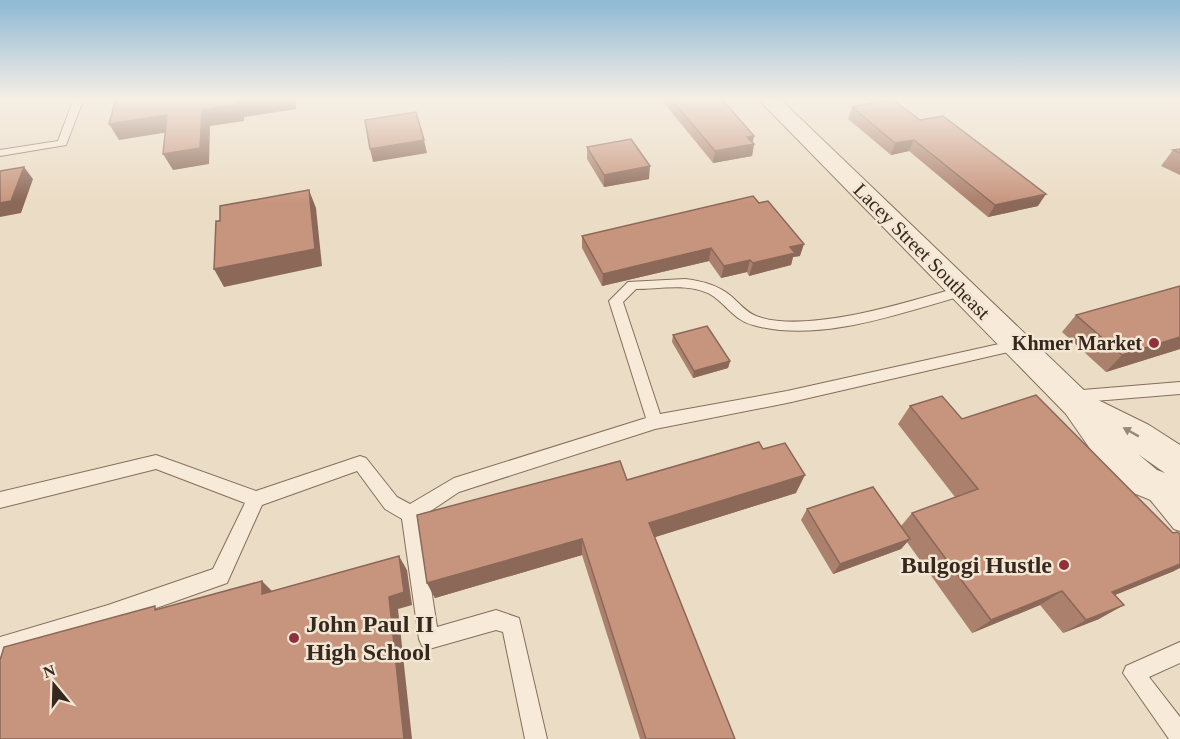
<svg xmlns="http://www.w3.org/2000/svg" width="1180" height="739" viewBox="0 0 1180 739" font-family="Georgia,serif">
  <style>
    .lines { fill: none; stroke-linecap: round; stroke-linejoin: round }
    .lane-casing { stroke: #856e5c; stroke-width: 2 }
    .street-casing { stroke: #856e5c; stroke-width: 2 }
    .lane { fill: #f7ead8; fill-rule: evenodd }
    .street { fill: #f7ead8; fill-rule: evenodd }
    .wall { fill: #ab806c }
    .shaded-wall { fill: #8b6858 }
    .building { fill: #c7957e; stroke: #8b6858; stroke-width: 1.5 }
    .oneway { fill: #96897c }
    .poi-dot { fill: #90303b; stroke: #f3e7d4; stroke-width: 2 }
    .labels { text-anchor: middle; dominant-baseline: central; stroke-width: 5; stroke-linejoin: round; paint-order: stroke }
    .street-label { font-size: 20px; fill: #36281f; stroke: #f3e7d4 }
    .poi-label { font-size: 20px; font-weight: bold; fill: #36281f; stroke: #f3e7d4; text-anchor: end }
    .near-poi-label { font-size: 24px; font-weight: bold; fill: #36281f; stroke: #f3e7d4; text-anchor: end }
  </style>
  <rect width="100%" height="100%" fill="#ebdcc5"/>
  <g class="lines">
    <defs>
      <path id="lane" d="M74 98H84L66 145 0 156V150L58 141Z
        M685 279C702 281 718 285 731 296 739 303 746 312 756 316 807 335 911 301 963 286L970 291 968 294C904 312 819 344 753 325 736 321 727 306 713 296 691 282 660 289 636 289L623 302 660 414 787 391 1017 340 1024 345 1017 350 787 403 655 429 459 492 420 518 437 627 496 610 519 618 547 739H525L503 632 496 630 429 649 422 646 419 639 402 519 385 509 357 471 262 505 227 583 108 625 0 657V637L108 605 213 569 245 503 156 469 0 508V492L156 455 256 491 360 456 366 458 397 497 410 504 454 478 646 418 609 301 628 282Z
        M1180 382V394L1070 403 1065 401 1062 397 1065 393 1070 391Z
        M1154 484 1160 487 1180 510V531L1174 529 1148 497 1145 492 1148 487Z
        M1180 642V663L1149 677 1180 717V739H1169L1123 673 1126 666Z"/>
      <path id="street" d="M757 98H779L1090 396 1149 425 1180 445V512L1131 492 1102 466 1066 414ZM1138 454 1165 473 1157 470Z"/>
    </defs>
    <!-- lane casing -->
    <use href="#lane" class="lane-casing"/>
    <!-- street casing -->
    <use href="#street" class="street-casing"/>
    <!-- lane -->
    <use href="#lane" class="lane"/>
    <!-- street -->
    <use href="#street" class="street"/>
  </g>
  <!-- wall -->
  <path class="wall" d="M660 98H721L754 136 752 142 754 144 752 156 713 163Z
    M852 107 920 120 1038 206 988 217 909 151 891 155 848 119Z
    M587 147 649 179 604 187 587 159Z
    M1180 149V175L1161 166 1173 150Z
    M582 236 800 256 793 257 791 265 749 276 747 272 721 278 709 261 602 286 582 248Z
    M1076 315 1180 349 1106 372 1062 332Z
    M673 335 730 361 728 368 693 378 672 342Z
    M910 406 962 419 1174 571 1115 595 1099 619 1063 633 1040 605 972 633 907 542 901 549 833 574 801 520 807 509 901 526 912 513 955 497 898 424Z
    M763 449 796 493 655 537 735 739H640L582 555 435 598 427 583 627 480Z"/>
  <!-- shaded-wall -->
  <path class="shaded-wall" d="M253 98H295L296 109 244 117V121L210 126 209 164 173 170 163 154 202 110 237 101Z
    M167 115 175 131 119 140 109 124Z
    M754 136 752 145 754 144 752 156 713 163 715 151 747 137Z
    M424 140 427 153 373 162 370 149Z
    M914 140 909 151 891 155 895 143Z
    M650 166 649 179 604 187V175Z
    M24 167 33 179 21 213 0 217V203Z
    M309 190 316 208 322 266 224 287 214 269Z
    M1046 194 1038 206 988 217 995 205Z
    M804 244 800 256 793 257 791 265 749 276 753 263 790 247Z
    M711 248 709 261 602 286 603 274Z
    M750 260 747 272 721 278 724 266Z
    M1180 337V349L1106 372 1122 355Z
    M730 361 728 368 693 378 694 371Z
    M805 475 796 493 646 540 649 523Z
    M582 539V555L435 598 427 583Z
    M910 539 901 549 833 574 840 564Z
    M399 556 407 570 412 605 398 609 412 739H404L389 597Z
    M1180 564V568L1174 571 1088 606 1112 592Z
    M262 581 275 594H262Z
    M1062 591 1040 605 972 633 991 620Z
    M1124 605 1099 619 1063 633 1086 620Z"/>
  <!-- building -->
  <path class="building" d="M116 98H253L237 101 236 104 202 110 200 148 163 154 167 115 109 124Z
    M670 98H721L754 136 747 137 754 144 715 151Z
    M892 99 920 120 943 116 1046 194 995 205 914 140 895 143 852 107Z
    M416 112 424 140 370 149 365 120Z
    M631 139 650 166 604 175 587 147Z
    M1180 149V153L1173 150Z
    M24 167 11 201 0 203V171Z
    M309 190 315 249 214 269 216 221H220V206Z
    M753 196 759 203 768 201 804 244 790 247 795 253 753 263 750 260 724 266 711 248 603 274 582 236Z
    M1180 286V337L1122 355 1076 315Z
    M707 326 730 361 694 371 673 335Z
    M1036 395 1173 533 1177 532 1180 534V564L1112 592 1124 605 1086 620 1062 591 991 620 912 513 978 489 910 406 942 396 962 419Z
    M759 442 763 449 785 443 805 475 649 523 735 739H646L582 539 427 583 417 515 620 461 627 480Z
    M873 487 910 539 840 564 807 509Z
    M399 556 404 592 389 597 404 739H0V660L4 647 155 606V610L262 581V594Z"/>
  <!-- one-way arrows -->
  <defs><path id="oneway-solid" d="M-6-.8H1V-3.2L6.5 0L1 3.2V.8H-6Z" transform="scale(1.5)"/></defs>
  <use class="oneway" href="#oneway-solid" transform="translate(1131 432) rotate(-151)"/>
  <!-- sky -->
  <linearGradient id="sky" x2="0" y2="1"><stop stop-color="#8eb8d4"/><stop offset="0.49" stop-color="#f6efe5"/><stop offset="1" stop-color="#f6efe5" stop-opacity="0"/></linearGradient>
  <rect width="1180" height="202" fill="url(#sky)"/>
  <!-- markers -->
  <g class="poi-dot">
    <circle cx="1154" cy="343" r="6"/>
    <circle cx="1064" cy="565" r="6"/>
    <circle cx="294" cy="638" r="6"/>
  </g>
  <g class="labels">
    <!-- street labels -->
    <g class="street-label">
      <text transform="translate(922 251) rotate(45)">Lacey Street Southeast</text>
    </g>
    <!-- poi labels -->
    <g class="poi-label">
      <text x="1142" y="343">Khmer Market</text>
    </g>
    <!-- near-poi labels -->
    <g class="near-poi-label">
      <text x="1052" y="565">Bulgogi Hustle</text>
      <text x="306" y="624" text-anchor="start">John Paul II<tspan x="306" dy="28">High School</tspan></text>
    </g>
  </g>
  <!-- north arrow -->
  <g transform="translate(54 685) rotate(341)" stroke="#f3e7d4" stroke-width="4.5" paint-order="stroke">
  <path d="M0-4.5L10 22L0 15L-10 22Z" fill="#36281f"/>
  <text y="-9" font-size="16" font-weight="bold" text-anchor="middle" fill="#36281f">N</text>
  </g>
</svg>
